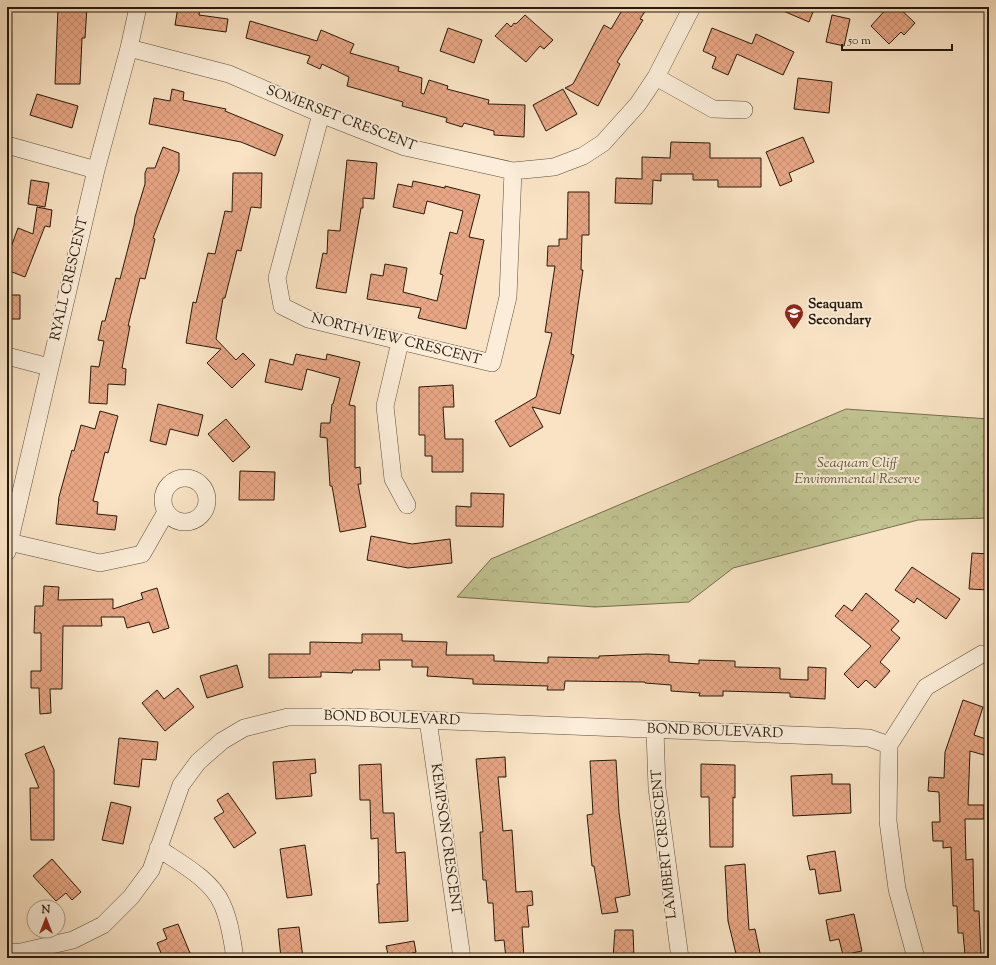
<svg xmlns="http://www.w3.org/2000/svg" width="996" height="965" viewBox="0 0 996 965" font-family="'Sorts Mill Goudy',serif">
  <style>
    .forest { fill: url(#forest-crowns); stroke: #746e4e }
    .building { fill: url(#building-cross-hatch); stroke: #26190b }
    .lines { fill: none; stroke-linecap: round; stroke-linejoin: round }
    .minor-casing { stroke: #5b4c39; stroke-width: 18 }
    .minor { stroke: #fbedd9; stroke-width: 17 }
    .labels { text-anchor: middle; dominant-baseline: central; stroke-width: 4; stroke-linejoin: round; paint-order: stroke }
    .street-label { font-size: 14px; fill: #26190b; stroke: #fbedd9 }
    .poi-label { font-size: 14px; font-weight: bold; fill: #26190b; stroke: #fbedd9; text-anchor: start }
    .park-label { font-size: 14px; font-style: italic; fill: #5c543a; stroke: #fbedd9 }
  </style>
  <defs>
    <pattern id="forest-crowns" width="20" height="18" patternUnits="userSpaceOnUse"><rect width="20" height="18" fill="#c1c391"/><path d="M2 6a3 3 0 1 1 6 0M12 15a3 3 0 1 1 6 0" fill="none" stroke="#a6a77c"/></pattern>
    <pattern id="building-cross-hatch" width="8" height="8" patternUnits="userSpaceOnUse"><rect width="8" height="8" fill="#e8a684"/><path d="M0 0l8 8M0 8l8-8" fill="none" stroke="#c78e71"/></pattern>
  </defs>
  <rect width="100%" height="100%" fill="#f9e3c4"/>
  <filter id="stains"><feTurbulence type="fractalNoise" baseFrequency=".005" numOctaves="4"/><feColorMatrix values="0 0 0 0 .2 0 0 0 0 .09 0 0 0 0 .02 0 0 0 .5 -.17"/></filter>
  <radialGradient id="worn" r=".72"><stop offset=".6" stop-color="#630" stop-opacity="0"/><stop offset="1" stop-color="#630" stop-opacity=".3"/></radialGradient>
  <!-- forest -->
  <path class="forest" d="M846 409 989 419V518L918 520 733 568 689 602 595 607 457 597 491 559Z"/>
  <!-- building -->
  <path class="building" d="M58 7H87L85 38H82L80 84H55Z
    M178 7H200L199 15 228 19 226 32 175 25Z
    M624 7H648L640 19 643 20 617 62 620 64 598 106 565 88 573 84 604 25 611 29Z
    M774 7H815L809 22Z
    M888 7H898L915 23 904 35 901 32 889 44 871 26Z
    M525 15 553 40 544 49 540 46 526 62 495 36 507 23 511 27 514 23 516 24Z
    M832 15 850 19 844 46 826 42Z
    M250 21 317 41 321 30 354 44 350 53 399 67 398 71 422 78 421 93 424 94 429 80 448 86 447 89 489 100 488 104 525 105 524 137 494 135V131L464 123 462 127 446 122 447 118 402 106 403 102 347 86 349 77 322 64 320 69 307 63 310 56 246 38Z
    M448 28 482 40 474 63 440 51Z
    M712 28 752 44 756 34 794 52 783 75 737 54 728 75 712 68 716 57 703 51Z
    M798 78 832 82 829 113 794 109Z
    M172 89 184 92 183 100 226 109 225 111 283 135 275 156 241 142 149 124 154 98 170 101Z
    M563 89 577 114 546 131 533 105Z
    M37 94 78 106 72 128 30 115Z
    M803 137 814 162 789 173 792 181 780 186 766 152Z
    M671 142 710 143V158H761V187H718V180H693V174H661V181L653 180 652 204 615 203 616 178 642 179V157L670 158Z
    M163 147 179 153V171L153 238 155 239 145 279 140 278 128 326H130L122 368 126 369 125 385 108 384 107 404 89 403 91 366 99 367 104 341 98 340 102 321H105L116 278 120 279 134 225 135 217 145 184V173L147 168H155Z
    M347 160 377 163 374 199 363 198V208H361L346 293 316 288 323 253 327 254 328 230 340 231Z
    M233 173H262L261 208 251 207 241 251 237 250 225 298H223L216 339 236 360 243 353 255 365 232 388 207 363 221 349 186 343 193 302 196 303 208 253 215 254 225 211 232 212Z
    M31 180 49 183 45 207 28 204Z
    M413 181 445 188V186L480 195 469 237 484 240 466 329 418 318 421 308 367 299 371 274 383 276 385 264 407 268 403 292 437 301 443 275 440 274 450 232 457 234 463 211 427 201 424 214 393 207 398 184 412 187Z
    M568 192H589V235H582L581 270H583L571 354 574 355 560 414 532 407 543 427 510 447 495 421 536 397 552 333 545 332 555 266H547L548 246H559V239H567Z
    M37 207 52 210 50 227 45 226 25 277 7 270V258L18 228 33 234Z
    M7 295H20V319H7Z
    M296 354 326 360 327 354 360 362 349 405 355 406V468L360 467 361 484H358L366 527 340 532 332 486H330L327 438 320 437 321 423H330L332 404H333L340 378 307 369 302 390 265 382 270 359 293 365Z
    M453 385 454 407H443L445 439H463V472H432V456H425V435H419V387Z
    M158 404 203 415 198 436 170 429 166 445 150 441Z
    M100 411 118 416 108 453 105 452 93 501 98 502 97 514 117 516 115 530 56 524 59 497 72 450 74 451 81 425 95 429Z
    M226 419 250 447 233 462 208 434Z
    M240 471 275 472 274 500H239Z
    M471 493 504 494 503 527 456 526V506L471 507Z
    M371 536 412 544 450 539 452 563 408 568 367 560Z
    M972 553 989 554V590L969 589Z
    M912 567 960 599 946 619 917 598 914 603 895 590Z
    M44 586 59 587 58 600 113 599V609L143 599 141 593 157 588 169 628 153 633 149 622 127 628 124 617H101L102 626H63L62 689H50L51 713 40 714 39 688H31V671H41V633H34L35 606H43Z
    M866 593 899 621 891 630 900 638 880 662 890 671 875 688 866 680 858 688 844 674 871 646 835 616 844 605 852 611Z
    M362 634H402V641L447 642 446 655H494V661L548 663V657L599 658V656L647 654 669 655V662L699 664V660L735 661V667L780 668V679L808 680V667L826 668 825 699 790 697V693L723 691V696H699L700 693 671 691V685L645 683V682L565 681 564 690H547L548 686 473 684V679L427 676 428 667H412V660H379L380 670H353L352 673 321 672V677L269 678V654H310V642L362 643Z
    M237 665 243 687 207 698 200 676Z
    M178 688 194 707 165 731 142 703 157 690 164 699Z
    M963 700 983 707 974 735 989 740 984 755 970 751 968 805H984V819H965L966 860 973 859 974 911H979L981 954 965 955 963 933H958L957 906H953L951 847 943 848V841H933L932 822H940L939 792 928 791 929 777 944 778 945 752Z
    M119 738 158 742 156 760 142 759 139 787 114 784Z
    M44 746 54 770V840H31L30 788H39L25 754Z
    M505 757 506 777H498L503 831 512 830 516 892 532 891 533 905 527 906 529 927H522L524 958H506L504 940 495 941 493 903H488L486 880H483L480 832H483L476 759Z
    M315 759 316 773 310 774 312 796 276 799 273 762Z
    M616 760 619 812 630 895 615 898 618 912 602 914 594 866H592L587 815 593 814 590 761Z
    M381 764 383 813H394L396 853 405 852 408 921 379 923 377 884H379L378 838 371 839 370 800H360L359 765Z
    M701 764 735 765V798L733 797V847H710L709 797H701Z
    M832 774V784H850L851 813 793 816 791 776Z
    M228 793 256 833 234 848 214 818 224 812 217 800Z
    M111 802 131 807 123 844 102 840Z
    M305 845 312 895 287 898 280 849Z
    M835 851 841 891 819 894 815 869 810 870 807 856Z
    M52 859 81 892 72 900 66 893 56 901 33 876Z
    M745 864 749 930 755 929 761 958H737L728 921 725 866Z
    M854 914 862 951 843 955 839 939 830 941 826 920Z
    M178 924 192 958H163L157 943 167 939 163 929Z
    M299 927 303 958H281L278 929Z
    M615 930H633L634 958H613Z
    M414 941 416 952 409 954 410 958H389L386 946Z"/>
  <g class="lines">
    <defs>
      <path id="minor" d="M129 48 229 74 321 114 405 147 513 171 554 167 583 156 603 143 638 104 656 77 692 7
        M656 77 713 109 744 110
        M321 114 277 278 282 306 308 319 492 363 508 297 513 171
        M7 145 96 170
        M400 342 385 406 393 479 407 505
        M7 356 49 367
        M163 500a22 22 0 1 1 44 0a22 22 0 1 1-44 0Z
        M9 542 100 563 142 554 166 512
        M7 552 96 170 129 48 138 7
        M428 720 462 958
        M655 730 657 788 680 958
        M158 848C180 863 211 879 222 904 230 921 232 940 235 958
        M7 953 21 952 73 940 103 925 131 897 151 870 181 785 198 762 222 741 244 728 288 717H347L869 738 889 745
        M916 958 897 889 888 821 889 745 926 687 982 654"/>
    </defs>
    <!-- minor casing -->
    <use href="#minor" class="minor-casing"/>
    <!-- minor -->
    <use href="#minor" class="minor"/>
  </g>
  <!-- icons -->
  <defs>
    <symbol id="school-pin" viewBox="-11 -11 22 30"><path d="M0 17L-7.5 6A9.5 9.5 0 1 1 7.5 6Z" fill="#8f2418" stroke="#fbedd9"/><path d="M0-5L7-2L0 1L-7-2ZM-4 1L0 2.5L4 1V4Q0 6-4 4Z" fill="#fff"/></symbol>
  </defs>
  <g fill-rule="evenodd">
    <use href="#school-pin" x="783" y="302" width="22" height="30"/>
  </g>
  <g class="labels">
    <!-- street labels -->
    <g class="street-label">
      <text transform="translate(341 119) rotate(21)">SOMERSET CRESCENT</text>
      <text transform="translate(70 279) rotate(-77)">RYALL CRESCENT</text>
      <text transform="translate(396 340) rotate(14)">NORTHVIEW CRESCENT</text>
      <text transform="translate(392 719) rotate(2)">BOND BOULEVARD</text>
      <text transform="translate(715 732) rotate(2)">BOND BOULEVARD</text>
      <text transform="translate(445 839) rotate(82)">KEMPSON CRESCENT</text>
      <text transform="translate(665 844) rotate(-96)">LAMBERT CRESCENT</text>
    </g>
    <!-- poi labels -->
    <g class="poi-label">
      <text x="808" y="305">Seaquam<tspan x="808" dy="16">Secondary</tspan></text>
    </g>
    <!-- park labels -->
    <g class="park-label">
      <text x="857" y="464">Seaquam Cliff<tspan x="857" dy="16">Environmental Reserve</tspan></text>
    </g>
  </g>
  <!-- margin -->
  <rect width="996" height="965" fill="none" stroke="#f9e3c4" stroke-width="24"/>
  <rect x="8" y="8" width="980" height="949" fill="none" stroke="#26190b" stroke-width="2"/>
  <rect x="12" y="12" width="972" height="941" fill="none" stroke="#26190b"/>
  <!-- north arrow -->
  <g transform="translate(46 919)"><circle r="19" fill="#fbedd9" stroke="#a69887"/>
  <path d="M0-3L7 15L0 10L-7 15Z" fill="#8f2418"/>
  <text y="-6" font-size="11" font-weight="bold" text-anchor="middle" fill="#26190b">N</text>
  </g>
  <!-- scale -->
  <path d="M842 44v6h110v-6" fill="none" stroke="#26190b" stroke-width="2"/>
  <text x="848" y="44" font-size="12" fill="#26190b" stroke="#fbedd9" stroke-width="3" paint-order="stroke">50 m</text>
  <rect width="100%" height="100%" filter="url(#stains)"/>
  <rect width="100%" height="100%" fill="url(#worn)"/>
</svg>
